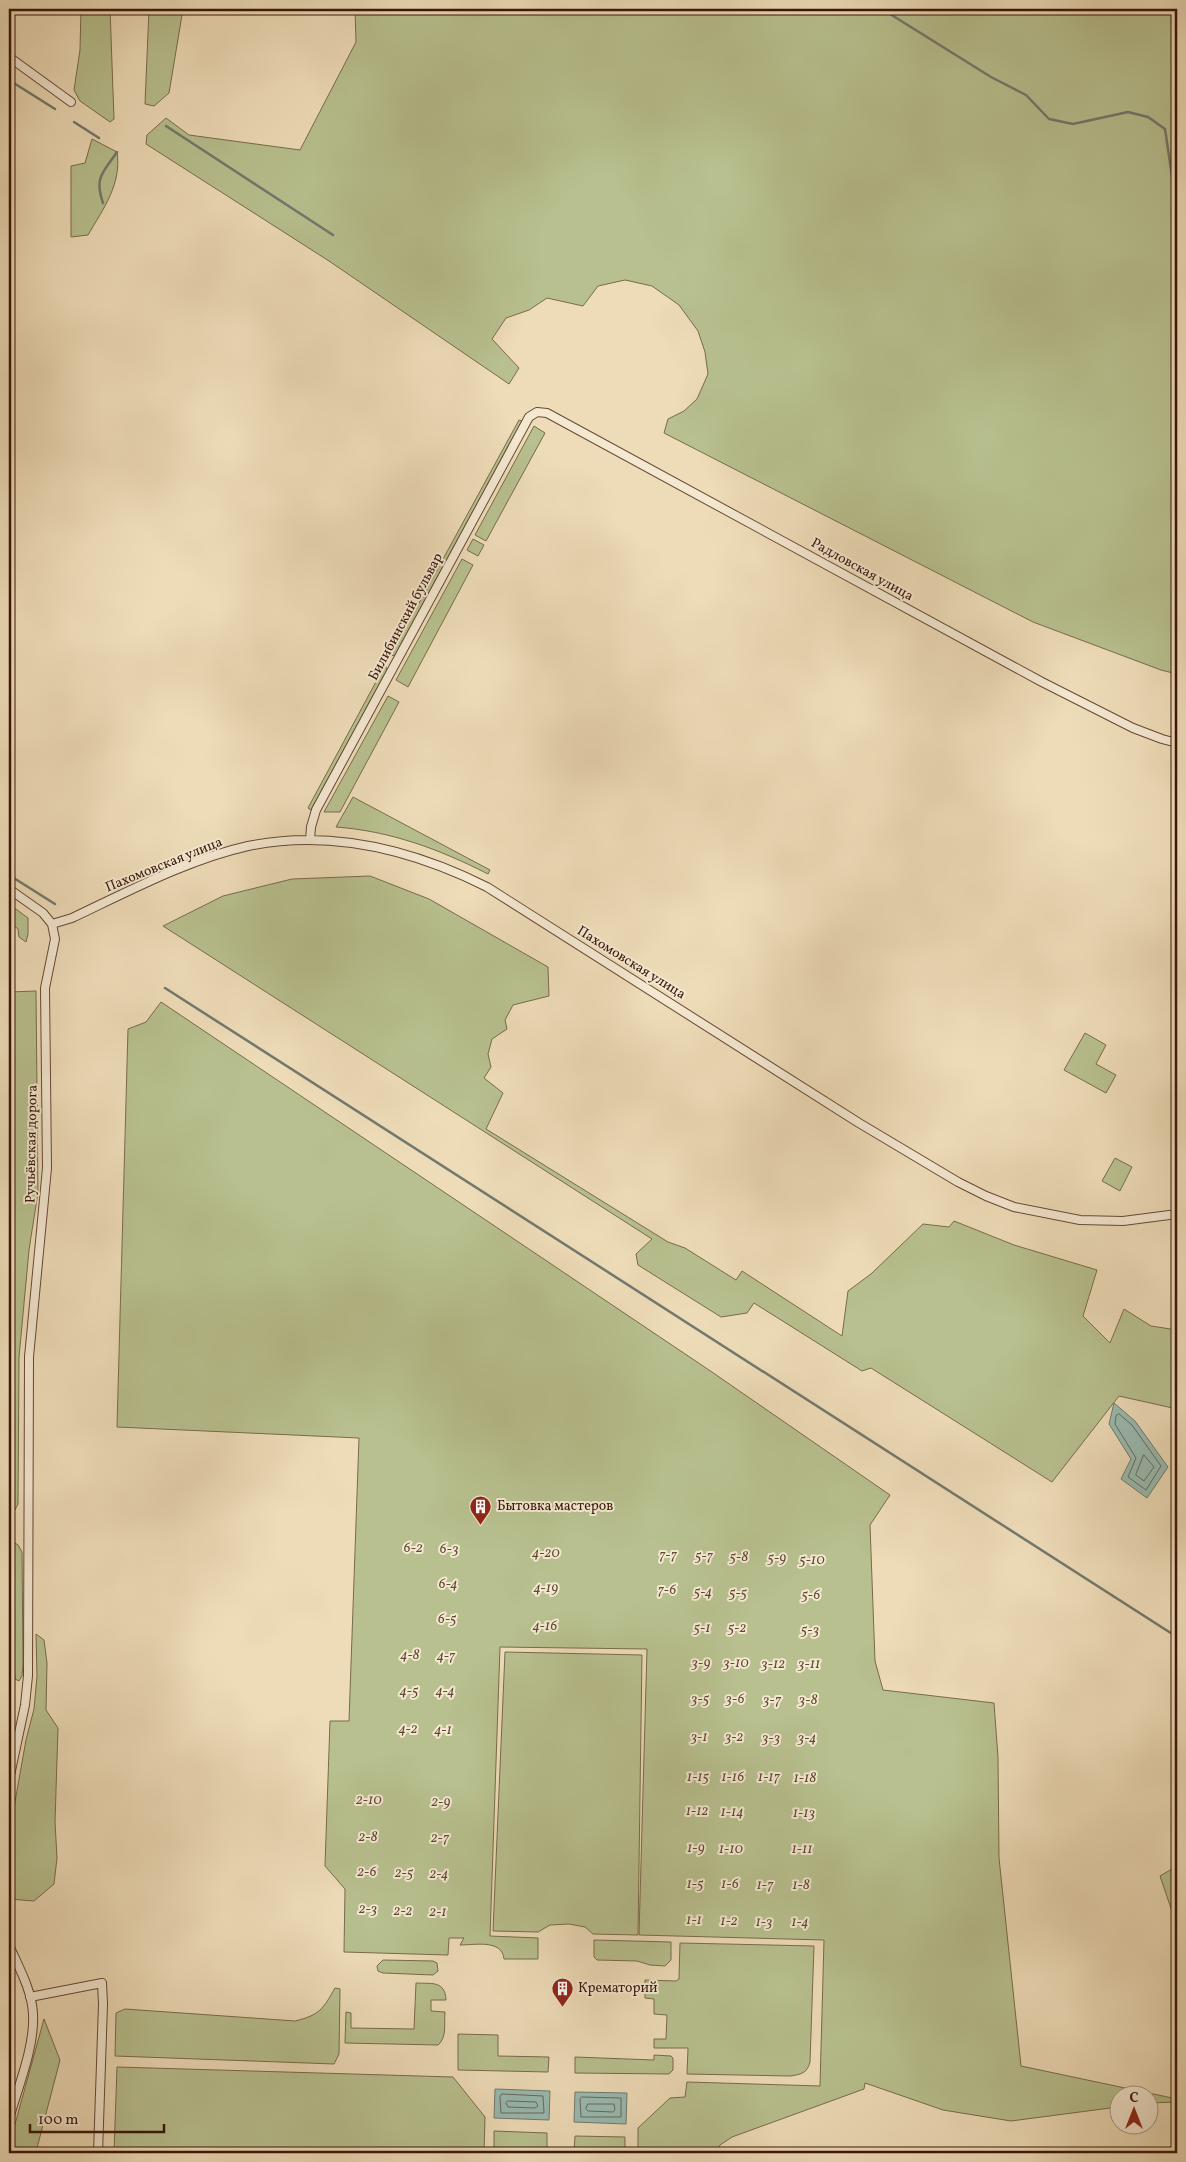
<svg xmlns="http://www.w3.org/2000/svg" width="1186" height="2162" viewBox="0 0 1186 2162" font-family="Vollkorn,serif">
  <style>
    .green { fill: #b8c08f; stroke: #786b4c }
    .water { fill: #99bbb1; stroke: #72796e }
    .lines { fill: none; stroke-linecap: round; stroke-linejoin: round }
    .shore { stroke: #68685d; stroke-width: 1 }
    .stream { stroke: #72796e; stroke-width: 2.5 }
    .street-casing { stroke: #664835; stroke-width: 10 }
    .street { stroke: #f4e8d1; stroke-width: 8 }
    .labels { text-anchor: middle; dominant-baseline: central; stroke-width: 4; stroke-linejoin: round; paint-order: stroke }
    .street-label { font-size: 14px; fill: #381609; stroke: #f4e8d1 }
    .poi-label { font-size: 14px; fill: #381609; stroke: #f4e8d1; text-anchor: start }
    .park-label { font-size: 14px; font-style: italic; fill: #5e4931; stroke: #f4e8d1 }
  </style>
  <rect width="100%" height="100%" fill="#eedcb8"/>
  <filter id="stains"><feTurbulence type="fractalNoise" baseFrequency=".004" numOctaves="4"/><feColorMatrix values="0 0 0 0 .2 0 0 0 0 .09 0 0 0 0 .02 0 0 0 .5 -.17"/></filter>
  <radialGradient id="worn" r=".72"><stop offset=".6" stop-color="#630" stop-opacity="0"/><stop offset="1" stop-color="#630" stop-opacity=".3"/></radialGradient>
  <!-- green -->
  <path class="green" d="M81 9H110L114 119 110 122 80 101 74 90 80 50Z
    M149 9H183L169 93 154 106 145 104Z
    M355 9H1177V674L1161 670 1033 622 664 433 668 419 684 411 697 399 708 374 705 352 698 331 679 305 652 286 625 280 598 286 583 306 547 298 529 310 506 318 492 339 519 368 509 384 329 261 146 144 147 135 166 118 189 135 300 150 356 42Z
    M92 139 117 152C122 184 103 209 88 235L71 237V166L85 163Z
    M519 420 522 421 395 655 390 656Z
    M534 426 545 433 486 541 475 535Z
    M473 539 484 545 478 556 467 550Z
    M462 559 473 565 408 687 396 680Z
    M385 665 387 670 311 810 308 808Z
    M388 696 399 702 340 812H324Z
    M353 797 490 870 488 874C439 849 390 831 336 827Z
    M370 876 429 899 548 967 549 996 513 1005 505 1020 507 1029 492 1039 488 1054 491 1067 484 1078 503 1093 486 1129 668 1242 685 1248 736 1280 742 1271 842 1336 848 1291 871 1274 923 1224 949 1227 954 1221 1014 1245 1097 1270 1083 1316 1110 1343 1124 1309 1151 1326 1177 1330V1409L1119 1396 1052 1482 871 1368 862 1371 754 1303 747 1313 721 1317 638 1265 636 1254 652 1239 163 926 223 896 292 879Z
    M9 904 28 918V934L26 942 19 937 18 929 12 924 9 926Z
    M36 991 38 1192 29 1250 19 1357 18 1504 15 1510H9V992Z
    M161 1002 709 1370 890 1495 870 1525 875 1661 883 1690 994 1703 998 1757 999 1858 1021 2066 1177 2099V2102L1149 2103 1148 2094H1118V2107L1011 2121 943 2110 865 2083 864 2089 732 2137 720 2145 716 2153H638V2128L670 2098 685 2097 687 2082 820 2086 824 1940 639 1935 647 1649 500 1647 490 1936 538 1938V1959H504C502 1939 475 1945 460 1945L464 1938H449L448 1955 344 1952 345 1889 325 1866 330 1721H349L359 1438 117 1427 128 1029 146 1022Z
    M1085 1033 1106 1045 1096 1064 1116 1075 1106 1093 1064 1070Z
    M1115 1158 1132 1167 1120 1191 1102 1181Z
    M15 1543 18 1545 22 1552 23 1664 22 1676 19 1681 15 1679 9 1612V1548Z
    M36 1634 44 1640 47 1663 46 1710 58 1728 55 1822 57 1858 54 1884 34 1901 9 1899 10 1830 26 1740 34 1709 37 1676Z
    M505 1652 642 1655 638 1935 593 1934 585 1927 569 1924 550 1925 538 1932 493 1931Z
    M1177 1866V1926L1160 1876Z
    M594 1940 671 1942V1960L665 1966 650 1965 637 1961 597 1960 594 1957Z
    M680 1943 814 1946 810 2062C807 2073 802 2074 791 2076L687 2074 688 2048H654V2039H666L667 2015 654 2014V1999L645 1998V1980L676 1981 679 1979Z
    M383 1960 433 1961 437 1963 438 1971 433 1975 383 1973 378 1971 377 1966Z
    M416 1983C431 1984 445 1980 446 2000H431V2011L445 2012C444 2023 447 2038 438 2045L345 2043 346 2012 351 2013V2028L414 2029Z
    M335 1988 340 1989 339 2054 334 2064 115 2056 116 2013 125 2009 295 2021C320 2015 323 2009 335 1988Z
    M44 2019 60 2060 37 2148V2153H9V2146Z
    M458 2034 498 2035V2056L549 2057 548 2072 458 2070Z
    M654 2055 671 2056 673 2058V2070L669 2074 575 2073V2057L654 2060Z
    M117 2067 453 2077 485 2117 484 2153H114Z
    M494 2131 547 2133V2153H494Z
    M575 2136 625 2137V2153H574Z"/>
  <!-- water -->
  <path class="water" d="M1114 1403 1135 1421 1168 1467 1147 1498 1121 1479 1131 1459 1109 1424Z
    M495 2089 550 2091 549 2120 494 2118Z
    M575 2092 627 2093 626 2124 574 2122Z"/>
  <g class="lines">
    <!-- shore -->
    <path class="shore" d="M1119 1414 1132 1425 1161 1466 1146 1490 1128 1477 1136 1458 1115 1424 1116 1416Z
      M1144 1455 1154 1467 1144 1481 1136 1475Z
      M502 2094 543 2096 544 2113H501L500 2097Z
      M582 2097 621 2098V2117H581L580 2099Z
      M508 2101 536 2102 538 2106 535 2108 508 2107 506 2103Z
      M588 2104H614L615 2110 613 2112 588 2111 586 2109Z"/>
    <!-- stream -->
    <path class="stream" d="M882 9 991 77 1026 95 1049 119 1073 124 1128 112 1148 117 1165 129 1173 183 1177 198
      M9 80 55 109
      M74 122 99 138
      M166 126 333 235
      M103 203C94 177 103 173 117 152
      M9 875 55 904
      M165 988 1177 1637"/>
    <defs>
      <path id="street" d="M9 57 71 102
        M310 840 311 827 316 810 529 417 537 412 547 413 1042 682 1133 728 1162 739 1177 743
        M9 889 43 913 52 924 55 939 45 988 47 1168 29 1357 28 1676 25 1705 9 1780
        M52 924 72 918C127 892 189 859 248 846 332 829 413 850 487 887L859 1123 958 1182 986 1196 1014 1207 1080 1220 1123 1221 1177 1214
        M9 1945C18 1966 32 1990 33 2014 35 2046 18 2087 9 2119
        M30 1997 102 1983 103 2004 98 2153"/>
    </defs>
    <!-- street casing -->
    <use href="#street" class="street-casing"/>
    <!-- street -->
    <use href="#street" class="street"/>
  </g>
  <!-- icons -->
  <defs>
    <symbol id="building-pin" viewBox="-11 -11 22 30"><path d="M0 17L-7.5 6A9.5 9.5 0 1 1 7.5 6Z" fill="#8f2418" stroke="#f4e8d1"/><path d="M-4-6H4V6H1V3H-1V6H-4ZM-2.5-4.3h1.7v1.8h-1.7ZM.8-4.3h1.7v1.8H.8ZM-2.5-1h1.7V.8h-1.7ZM.8-1h1.7V.8H.8Z" fill="#fff"/></symbol>
  </defs>
  <g fill-rule="evenodd">
    <use href="#building-pin" x="468" y="1494" width="25" height="34"/>
    <use href="#building-pin" x="550" y="1976" width="25" height="34"/>
  </g>
  <g class="labels">
    <!-- street labels -->
    <g class="street-label">
      <text transform="translate(862 570) rotate(29)">Радловская улица</text>
      <text transform="translate(406 617) rotate(-62)">Билибинский бульвар</text>
      <text transform="translate(164 865) rotate(-22)">Пахомовская улица</text>
      <text transform="translate(631 963) rotate(32)">Пахомовская улица</text>
      <text transform="translate(32 1144) rotate(-89)">Ручьёвская дорога</text>
    </g>
    <!-- poi labels -->
    <g class="poi-label">
      <text x="497" y="1506">Бытовка мастеров</text>
      <text x="578" y="1988">Крематорий</text>
    </g>
    <!-- park labels -->
    <g class="park-label">
      <text x="413" y="1548">6-2</text>
      <text x="449" y="1549">6-3</text>
      <text x="546" y="1553">4-20</text>
      <text x="668" y="1555">7-7</text>
      <text x="704" y="1556">5-7</text>
      <text x="739" y="1557">5-8</text>
      <text x="777" y="1558">5-9</text>
      <text x="812" y="1560">5-10</text>
      <text x="448" y="1584">6-4</text>
      <text x="546" y="1588">4-19</text>
      <text x="667" y="1590">7-6</text>
      <text x="703" y="1592">5-4</text>
      <text x="738" y="1593">5-5</text>
      <text x="811" y="1595">5-6</text>
      <text x="447" y="1619">6-5</text>
      <text x="545" y="1626">4-16</text>
      <text x="702" y="1628">5-1</text>
      <text x="737" y="1628">5-2</text>
      <text x="810" y="1630">5-3</text>
      <text x="410" y="1655">4-8</text>
      <text x="446" y="1656">4-7</text>
      <text x="701" y="1663">3-9</text>
      <text x="736" y="1663">3-10</text>
      <text x="773" y="1664">3-12</text>
      <text x="809" y="1664">3-11</text>
      <text x="409" y="1691">4-5</text>
      <text x="445" y="1691">4-4</text>
      <text x="700" y="1699">3-5</text>
      <text x="735" y="1699">3-6</text>
      <text x="772" y="1700">3-7</text>
      <text x="808" y="1700">3-8</text>
      <text x="408" y="1729">4-2</text>
      <text x="443" y="1730">4-1</text>
      <text x="699" y="1737">3-1</text>
      <text x="734" y="1737">3-2</text>
      <text x="771" y="1738">3-3</text>
      <text x="807" y="1738">3-4</text>
      <text x="698" y="1777">1-15</text>
      <text x="733" y="1777">1-16</text>
      <text x="769" y="1777">1-17</text>
      <text x="805" y="1778">1-18</text>
      <text x="369" y="1800">2-10</text>
      <text x="441" y="1802">2-9</text>
      <text x="697" y="1811">1-12</text>
      <text x="732" y="1812">1-14</text>
      <text x="804" y="1813">1-13</text>
      <text x="368" y="1837">2-8</text>
      <text x="440" y="1838">2-7</text>
      <text x="696" y="1848">1-9</text>
      <text x="731" y="1849">1-10</text>
      <text x="802" y="1849">1-11</text>
      <text x="367" y="1872">2-6</text>
      <text x="404" y="1873">2-5</text>
      <text x="439" y="1874">2-4</text>
      <text x="695" y="1884">1-5</text>
      <text x="730" y="1884">1-6</text>
      <text x="765" y="1885">1-7</text>
      <text x="801" y="1885">1-8</text>
      <text x="368" y="1909">2-3</text>
      <text x="403" y="1911">2-2</text>
      <text x="438" y="1912">2-1</text>
      <text x="694" y="1920">1-1</text>
      <text x="729" y="1921">1-2</text>
      <text x="764" y="1922">1-3</text>
      <text x="800" y="1922">1-4</text>
    </g>
  </g>
  <!-- margin -->
  <rect width="1186" height="2162" fill="none" stroke="#eedcb8" stroke-width="30"/>
  <rect x="10" y="10" width="1166" height="2142" fill="none" stroke="#381609" stroke-width="2.5"/>
  <rect x="15" y="15" width="1156" height="2132" fill="none" stroke="#381609"/>
  <!-- north arrow -->
  <g transform="translate(1134 2110)"><circle r="24" fill="#f4e8d1" stroke="#a99481"/>
  <path d="M0-4L9 19L0 12L-9 19Z" fill="#8f2418"/>
  <text y="-8" font-size="14" font-weight="bold" text-anchor="middle" fill="#381609">С</text>
  </g>
  <!-- scale -->
  <path d="M30 2124v8h134v-8" fill="none" stroke="#381609" stroke-width="2.5"/>
  <text x="38" y="2124" font-size="15" fill="#381609" stroke="#f4e8d1" stroke-width="4" paint-order="stroke">100 m</text>
  <rect width="100%" height="100%" filter="url(#stains)"/>
  <rect width="100%" height="100%" fill="url(#worn)"/>
</svg>
